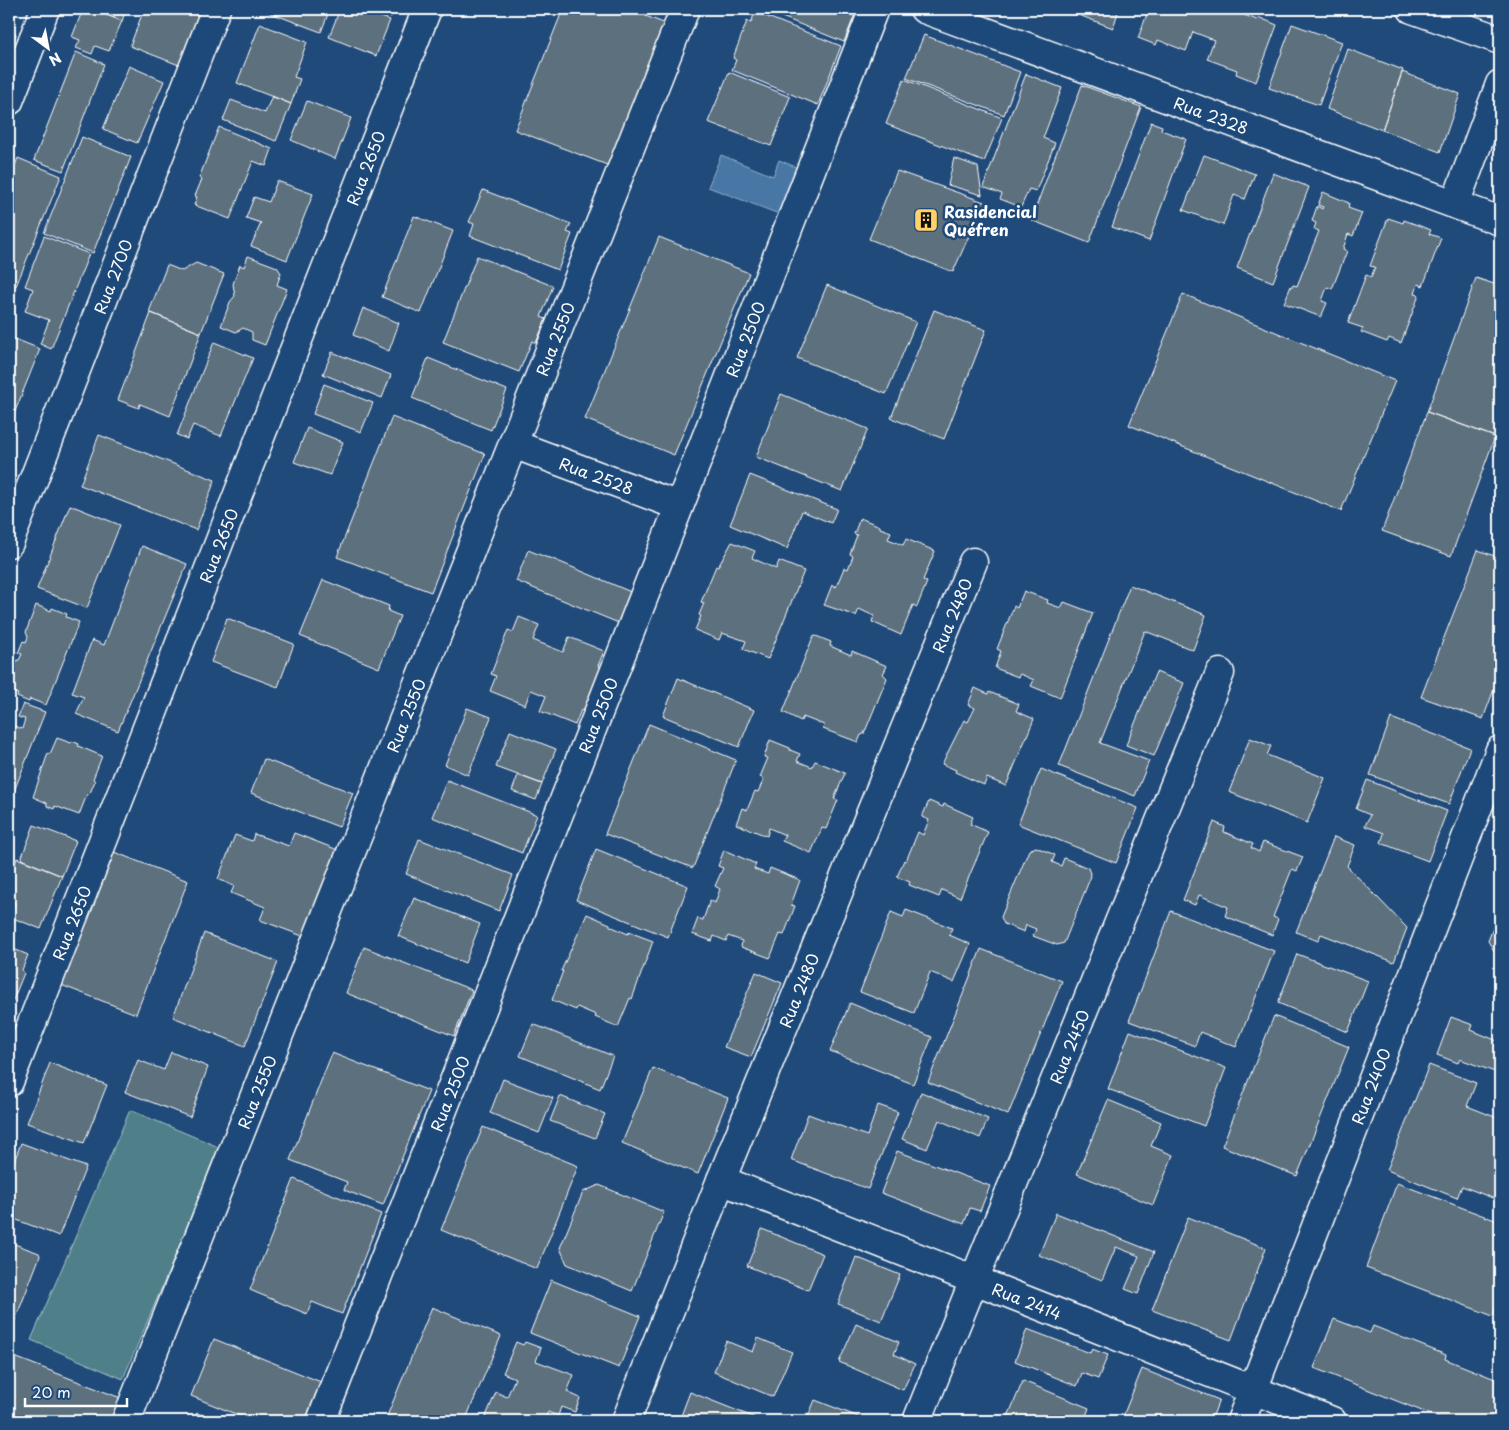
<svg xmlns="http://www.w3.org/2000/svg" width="1509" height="1430" viewBox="0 0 1509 1430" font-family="'Playpen Sans',sans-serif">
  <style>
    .green { fill: #50808a; stroke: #a8c0c4 }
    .water { fill: #4a77a5; stroke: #92adc9 }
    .building { fill: #5d6f7e; stroke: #fff }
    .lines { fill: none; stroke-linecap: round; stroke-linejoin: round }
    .street-casing { stroke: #fff; stroke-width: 31 }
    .secondary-casing { stroke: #fff; stroke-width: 31 }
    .primary-casing { stroke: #fff; stroke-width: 31 }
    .street { stroke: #1f4a7a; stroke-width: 28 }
    .secondary { stroke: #1f4a7a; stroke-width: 28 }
    .primary { stroke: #1f4a7a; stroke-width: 28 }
    .labels { text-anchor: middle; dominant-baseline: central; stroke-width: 5; stroke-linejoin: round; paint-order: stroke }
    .street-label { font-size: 16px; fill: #fff; stroke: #1f4a7a }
    .poi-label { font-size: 16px; font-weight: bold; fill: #fff; stroke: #1f4a7a; text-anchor: start }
  </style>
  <rect width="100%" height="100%" fill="#1f4a7a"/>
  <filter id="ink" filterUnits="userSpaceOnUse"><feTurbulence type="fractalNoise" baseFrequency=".02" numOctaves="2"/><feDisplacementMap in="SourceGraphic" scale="10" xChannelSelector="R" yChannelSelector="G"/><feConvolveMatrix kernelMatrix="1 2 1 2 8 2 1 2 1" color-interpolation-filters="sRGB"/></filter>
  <g filter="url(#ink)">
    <!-- green -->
    <path class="green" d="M130 1110 221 1148 123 1379 31 1340Z"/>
    <!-- water -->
    <path class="water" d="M721 155 773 176 779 160 798 168 779 214 708 187Z"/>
    <!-- building -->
    <path class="building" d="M83 9H91L122 21 109 51 95 46 92 54 76 48 80 40 72 37Z
      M91 9H126L122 21Z
      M144 9H201L179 65 130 46Z
      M260 9H330L321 32Z
      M340 9H394L391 17 383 14 381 17 390 20 376 56 329 37Z
      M563 9H628L671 26 615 168 515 130Z
      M762 9H857L844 42Z
      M1063 9H1119L1113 28Z
      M1149 9H1214L1227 14 1229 9 1257 20 1258 17 1277 25 1256 82 1236 74 1237 70 1207 59 1214 40 1193 32 1186 51 1158 40 1156 45 1138 38Z
      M755 12 841 46 818 105 732 70 736 60 733 58 747 21 751 23Z
      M260 24 307 42 294 77 300 79 291 104 237 83Z
      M1292 24 1342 42 1319 105 1269 88Z
      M9 31 16 34 9 53Z
      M924 35 1020 72 1004 115 906 78Z
      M1348 49 1403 70 1382 130 1327 109Z
      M76 52 104 64 63 171 34 160Z
      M129 66 164 81 137 143 103 129Z
      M729 72 790 97 771 146 708 122Z
      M1402 72 1460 94 1440 152 1382 130Z
      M1026 74 1062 88 1043 138 1055 143 1036 191 1029 189 1021 207 1000 199 1002 194 983 187Z
      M904 79 1002 118 984 162 886 124Z
      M1082 85 1141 107 1089 243 1031 220Z
      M272 96 291 104 276 141 223 120 231 100 265 113Z
      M307 101 351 118 335 159 291 140Z
      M1151 122 1162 126 1161 130 1186 139 1149 241 1112 227Z
      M219 127 272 149 266 166 253 161 230 219 194 205 197 197 195 196 202 179 199 178Z
      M82 137 131 157 93 253 44 233Z
      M1204 155 1255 174 1245 199 1234 195 1223 225 1183 210Z
      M18 158 61 176 16 286 9 283V180Z
      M954 158 978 167 982 195 948 185Z
      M897 171 984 202 953 272 869 239Z
      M1273 173 1309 187 1273 282 1237 268Z
      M277 181 313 194 287 260 251 246 261 223 246 218 254 197 269 202Z
      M483 190 571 224 567 232 572 234 558 270 470 236 474 224 469 222Z
      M1323 192 1349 203 1348 208 1362 213 1353 236 1348 234 1343 249 1347 251 1332 289 1327 287 1322 301 1327 303 1321 317 1284 303 1291 286H1293V285L1297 286 1319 231 1314 229 1316 223 1312 221 1317 206 1322 209 1323 207 1318 205Z
      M414 216 453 231 421 313 382 297Z
      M1388 218 1403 223 1404 220 1431 230 1429 234 1441 238 1423 286 1418 284 1415 294 1419 295 1401 343 1389 338 1387 342 1361 332 1363 328 1348 323 1366 275 1371 277 1375 267 1370 266Z
      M44 236 89 254 51 349 40 344 49 320 25 311 33 289 25 286Z
      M659 237 749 273 674 455 585 419Z
      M248 256 277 267 281 273 277 285 287 289 265 345 252 340V332L243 328 236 332 221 326 230 302 235 296 233 284 240 265 244 267Z
      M477 256 553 286 541 317 546 319 536 343 532 341 519 372 443 342Z
      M196 263 224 274 201 333 149 312 167 265 182 271Z
      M1476 278 1500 286V423L1495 437 1427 412Z
      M827 285 916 322 886 394 797 358Z
      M1183 294 1395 381 1341 511 1129 425Z
      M363 308 399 323 389 351 353 335Z
      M934 310 986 330 944 439 891 418Z
      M151 313 201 333 170 416 140 404 139 408 118 400Z
      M10 337 40 349 10 424 9 423Z
      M214 342 253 358 221 436 193 425 187 439 177 435Z
      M332 352 391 375 382 398 323 374Z
      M428 358 507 390 491 430 412 398Z
      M324 384 373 403 361 432 313 414Z
      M781 394 868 429 842 491 756 457Z
      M1427 412 1495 437 1451 556 1382 531Z
      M392 417 485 454 431 592 337 557Z
      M307 428 343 442 330 475 294 462Z
      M99 435 215 480 196 530 80 485Z
      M750 475 837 509 831 523 802 511 787 549 730 525Z
      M70 505 120 525 87 608 37 589Z
      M860 518 880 526V528L891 532 888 539 903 545 906 539 935 551 923 580 927 582 917 607 913 605 901 635 872 622 874 616 859 609 856 616 824 605 832 585 836 587 844 568 848 569 853 556 850 554 857 535 854 534Z
      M732 542 755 551 752 558 776 569 779 561 804 571 768 659 743 649 746 641 722 633 719 640 695 630 701 616 699 615 704 603 701 602 716 566 718 567Z
      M142 546 187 564 118 731 76 714 84 697 72 693 92 640 104 645Z
      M528 550 548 558V557L638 595 626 626 516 581Z
      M1478 550 1500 558V673L1483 719 1421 697Z
      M323 580 389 606 388 611 400 616 379 668 300 636Z
      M1130 585 1206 615 1193 650 1145 631 1100 743 1149 761 1135 796 1059 766Z
      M1024 591 1048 600 1047 603 1061 608 1064 602 1093 613 1060 698 1031 686 1034 680 1020 674 1018 677 995 668 1001 651 997 649 1014 606 1017 608Z
      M36 605 51 611 52 608 67 614 66 617 79 622 46 705 30 699 29 702 17 697 18 694 9 691V677L15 662 19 660 22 654 18 653 23 641 26 642 28 637 26 632Z
      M519 617 539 625 533 640 563 652 569 637 604 651 598 666 602 668 585 712 581 710 575 725 540 711 546 696 531 690 525 705 490 691 496 676 491 674 508 630 513 632Z
      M227 618 294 644 278 687 211 662Z
      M816 636 831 642 830 646 851 655 852 651 887 666 883 674 887 678 864 734 861 735 858 742 823 729 824 725 803 717 801 721 783 712 813 637Z
      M1156 672 1184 683 1154 756 1126 745Z
      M678 678 754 710 739 747 663 716Z
      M975 688 988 694 989 692 1019 704 1016 711 1034 719 1006 786 987 778 984 785 955 772 956 770 942 764 964 720 968 722 975 708 968 705Z
      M23 704 45 712 9 804V724L22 729 25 719 18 717Z
      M467 708 491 717 468 775 445 765Z
      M1391 718 1470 748 1449 804 1370 775Z
      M649 724 736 760 693 868 605 834Z
      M510 731 556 749 542 784 496 767Z
      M57 738 71 743 72 741 79 744 78 746 102 756 93 779 95 781 90 793 88 792 79 815 55 806 54 809 47 806V803L33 797 48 753 50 754Z
      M1250 738 1271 746 1267 755 1325 778 1307 823 1229 792Z
      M770 740 790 748V750L800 754 797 761 812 767 815 761 845 773 834 799 838 800 826 829 822 828 811 853 782 841 785 835 769 828 767 836 736 824 742 808 747 810 755 791 758 792 764 779 760 777 768 758 764 757Z
      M264 759 353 793 339 827 251 793Z
      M1041 769 1138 808 1116 863 1018 824Z
      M518 775 542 784 536 800 512 791Z
      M447 780 537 815 522 853 432 817Z
      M1367 780 1447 811 1428 861 1381 843 1384 833 1365 826 1370 815 1356 809Z
      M929 801 943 807 944 804 973 817 970 824 988 832 960 898 942 890 939 897 909 885 910 882 897 877 904 860 906 861 918 832 923 835 929 820 922 817Z
      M1214 822 1225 827 1224 832 1253 844 1251 848 1259 852 1263 842 1303 857 1297 871 1292 869 1273 917 1278 919 1272 935 1225 916 1228 907 1199 895 1195 905 1183 900Z
      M34 825 76 841 62 876 21 859Z
      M294 833 338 850 305 937 260 920 265 907 231 893 234 886 218 879 235 835 252 841 254 834 289 846Z
      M1334 837 1355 845 1347 866 1407 928 1394 962 1321 934 1318 941 1296 932Z
      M419 839 513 875 499 911 406 874Z
      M1036 847 1055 855 1052 862 1061 866 1064 858 1088 868 1091 876 1064 943 1057 945 1033 936 1036 929 1026 925 1024 932 1004 924 1001 917 1029 850Z
      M596 849 688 886 668 937 576 900Z
      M724 850 756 864 754 869 768 874 770 868 800 880 791 905 795 906 784 935 780 934 770 958 741 947 742 941 728 936 726 941 714 936 712 941 692 934 698 918 703 920 710 900 715 903 720 889 715 886 723 868 718 866Z
      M114 852 188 881 136 1014 61 985Z
      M17 858 62 876 41 929 10 917 15 903 9 900V879Z
      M414 898 480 924 465 963 398 936Z
      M906 910 952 928 949 935 970 944 954 982 930 972 914 1013 860 992 891 912 903 917Z
      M1500 910V957H1498L1488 941Z
      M1171 911 1274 951 1236 1047 1200 1032 1195 1046 1129 1021Z
      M587 914 610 924V926L628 934 629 932 653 941 632 999 630 998 618 1027 595 1017 596 1015 577 1007 576 1010 552 1000 563 971H561Z
      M204 933 278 962 245 1046 173 1017Z
      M9 947 28 955 22 970 24 973 9 1010Z
      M364 947 472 990 454 1036 346 993Z
      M981 949 1062 981 1008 1115 928 1082Z
      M1297 954 1368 981 1348 1032 1278 1003Z
      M756 972 782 983 751 1057 724 1047Z
      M850 1003 932 1037 913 1084 830 1051Z
      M1274 1016 1349 1047 1297 1176 1222 1146Z
      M1451 1017 1473 1025 1471 1030 1500 1042V1074L1460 1059 1458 1063 1437 1055Z
      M533 1024 613 1056 600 1089 520 1056Z
      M1130 1031 1226 1068 1204 1126 1108 1089Z
      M171 1052 208 1067 190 1117 125 1092 138 1060 164 1070Z
      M332 1053 429 1091 383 1205 344 1190 347 1182 290 1160Z
      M50 1063 107 1085 84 1143 27 1123Z
      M1429 1065 1476 1083 1467 1106 1500 1119V1201L1462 1186 1457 1198 1387 1170Z
      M653 1068 728 1098 698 1174 622 1143Z
      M503 1079 553 1098 539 1133 490 1113Z
      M921 1092 988 1119 980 1138 939 1120 927 1149 902 1139Z
      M560 1096 605 1114 595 1138 550 1121Z
      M1108 1100 1161 1122 1151 1146 1173 1155 1153 1205 1077 1174Z
      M878 1105 898 1112 868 1189 791 1160 808 1114 867 1136Z
      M483 1127 578 1166 537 1269 441 1230Z
      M21 1143 86 1167 59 1236 9 1217V1175Z
      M897 1151 990 1186 980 1211 970 1208 964 1224 881 1193Z
      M294 1179 381 1214 342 1314 312 1302 307 1314 250 1290Z
      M1397 1183 1500 1222V1297L1493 1316 1366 1268Z
      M599 1185 664 1212 632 1291 567 1264 560 1248 583 1192Z
      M1056 1213 1154 1252 1138 1294 1125 1289 1139 1256 1116 1247 1102 1280 1039 1255Z
      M1188 1217 1266 1248 1231 1340 1152 1310Z
      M762 1229 823 1254 808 1290 747 1266Z
      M9 1242 39 1253 40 1256 9 1336Z
      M856 1257 900 1275 881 1321 838 1304Z
      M551 1280 640 1316 619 1368 530 1333Z
      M432 1307 501 1336 465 1421H385Z
      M1334 1319 1370 1333 1373 1326 1446 1355 1445 1359 1500 1381V1421H1447L1314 1368Z
      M856 1324 899 1342 894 1354 915 1364 903 1390 839 1362Z
      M1027 1329 1090 1353 1092 1349 1108 1355 1098 1379 1082 1373 1077 1386 1015 1361Z
      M758 1338 792 1352 773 1397 714 1372 726 1341 753 1352Z
      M214 1339 321 1382 305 1421H253L191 1396Z
      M516 1342 523 1345 525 1342 541 1348 536 1361 574 1375 567 1392 580 1398 575 1412 561 1407 558 1416 548 1412 544 1421H484L496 1392 507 1397 515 1378 503 1373Z
      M12 1356 131 1402 123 1421H9V1365Z
      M1142 1369 1219 1400 1211 1421H1121Z
      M1023 1381 1089 1408 1084 1421H1006Z
      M690 1392 763 1421H679Z
      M815 1400 869 1421H806Z
      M197 1413 218 1421H193Z"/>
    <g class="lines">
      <defs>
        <g id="street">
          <path id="s1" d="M924 9 1500 221"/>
          <path d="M9 101 45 9"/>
          <path d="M1455 204 1500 84"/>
          <path id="s2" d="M513 444 679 506"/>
          <path id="s3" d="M9 543 216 9"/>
          <path id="s4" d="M9 1082 427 9"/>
          <path id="s5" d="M721 1180 1332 1421"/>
          <path id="s6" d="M626 1421 721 1180 973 562"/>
          <path id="s7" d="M917 1421 1220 673"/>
          <path id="s8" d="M1241 1421 1500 750"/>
        </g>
        <g id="secondary">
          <path id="s9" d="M126 1421 685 9"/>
          <path id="s10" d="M321 1421 874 9"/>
        </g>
        <path id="primary" d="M1412 9 1500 40"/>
      </defs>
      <!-- street casing -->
      <use href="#street" class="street-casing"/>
      <!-- secondary casing -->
      <use href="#secondary" class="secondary-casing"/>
      <!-- primary casing -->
      <use href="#primary" class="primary-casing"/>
      <!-- street -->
      <use href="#street" class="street"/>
      <!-- secondary -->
      <use href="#secondary" class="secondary"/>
      <!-- primary -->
      <use href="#primary" class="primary"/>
    </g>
  </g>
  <!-- icons -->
  <defs>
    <symbol id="building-square" viewBox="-11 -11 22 22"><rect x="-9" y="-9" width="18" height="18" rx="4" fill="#ffd166" stroke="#1f4a7a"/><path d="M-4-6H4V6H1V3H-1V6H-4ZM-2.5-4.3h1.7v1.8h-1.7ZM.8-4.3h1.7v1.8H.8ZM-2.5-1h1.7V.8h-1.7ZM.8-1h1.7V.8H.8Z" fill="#111"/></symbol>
  </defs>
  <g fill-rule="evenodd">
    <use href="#building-square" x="912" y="206" width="28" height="28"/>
  </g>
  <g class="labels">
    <!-- street labels -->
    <g class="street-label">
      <text stroke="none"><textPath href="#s1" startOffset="306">Rua 2328</textPath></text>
      <text stroke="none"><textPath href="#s4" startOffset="981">Rua 2650</textPath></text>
      <text stroke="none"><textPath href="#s3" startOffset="286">Rua 2700</textPath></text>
      <text stroke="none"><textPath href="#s9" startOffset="1164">Rua 2550</textPath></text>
      <text stroke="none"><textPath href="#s10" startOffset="1162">Rua 2500</textPath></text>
      <text stroke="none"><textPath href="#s2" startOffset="89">Rua 2528</textPath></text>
      <text stroke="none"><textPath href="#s4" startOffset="576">Rua 2650</textPath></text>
      <text stroke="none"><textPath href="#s6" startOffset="869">Rua 2480</textPath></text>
      <text stroke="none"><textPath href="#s9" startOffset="759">Rua 2550</textPath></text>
      <text stroke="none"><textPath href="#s10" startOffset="758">Rua 2500</textPath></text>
      <text stroke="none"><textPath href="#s4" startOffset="171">Rua 2650</textPath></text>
      <text stroke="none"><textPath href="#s6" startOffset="464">Rua 2480</textPath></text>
      <text stroke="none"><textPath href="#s7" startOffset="404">Rua 2450</textPath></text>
      <text stroke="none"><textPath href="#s8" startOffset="359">Rua 2400</textPath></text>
      <text stroke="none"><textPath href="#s9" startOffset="354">Rua 2550</textPath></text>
      <text stroke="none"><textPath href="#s10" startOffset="352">Rua 2500</textPath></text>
      <text stroke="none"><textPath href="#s5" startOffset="329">Rua 2414</textPath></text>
    </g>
    <!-- poi labels -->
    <g class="poi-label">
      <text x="944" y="211">Rasidencial<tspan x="944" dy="18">Quéfren</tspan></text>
    </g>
  </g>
  <!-- margin -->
  <rect width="1509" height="1430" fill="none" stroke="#1f4a7a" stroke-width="30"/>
  <rect x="15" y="15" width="1479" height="1400" fill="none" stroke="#fff" stroke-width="2" filter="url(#ink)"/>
  <!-- north arrow -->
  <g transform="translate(48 48) rotate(148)" stroke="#1f4a7a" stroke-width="4" paint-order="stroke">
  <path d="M0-4L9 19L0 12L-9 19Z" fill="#ffffff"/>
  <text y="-8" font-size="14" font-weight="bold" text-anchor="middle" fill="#ffffff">N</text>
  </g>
  <!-- scale -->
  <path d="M25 1398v8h102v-8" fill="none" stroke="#ffffff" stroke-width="2.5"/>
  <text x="32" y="1398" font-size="15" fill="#ffffff" stroke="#1f4a7a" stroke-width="4" paint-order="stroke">20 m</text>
</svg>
